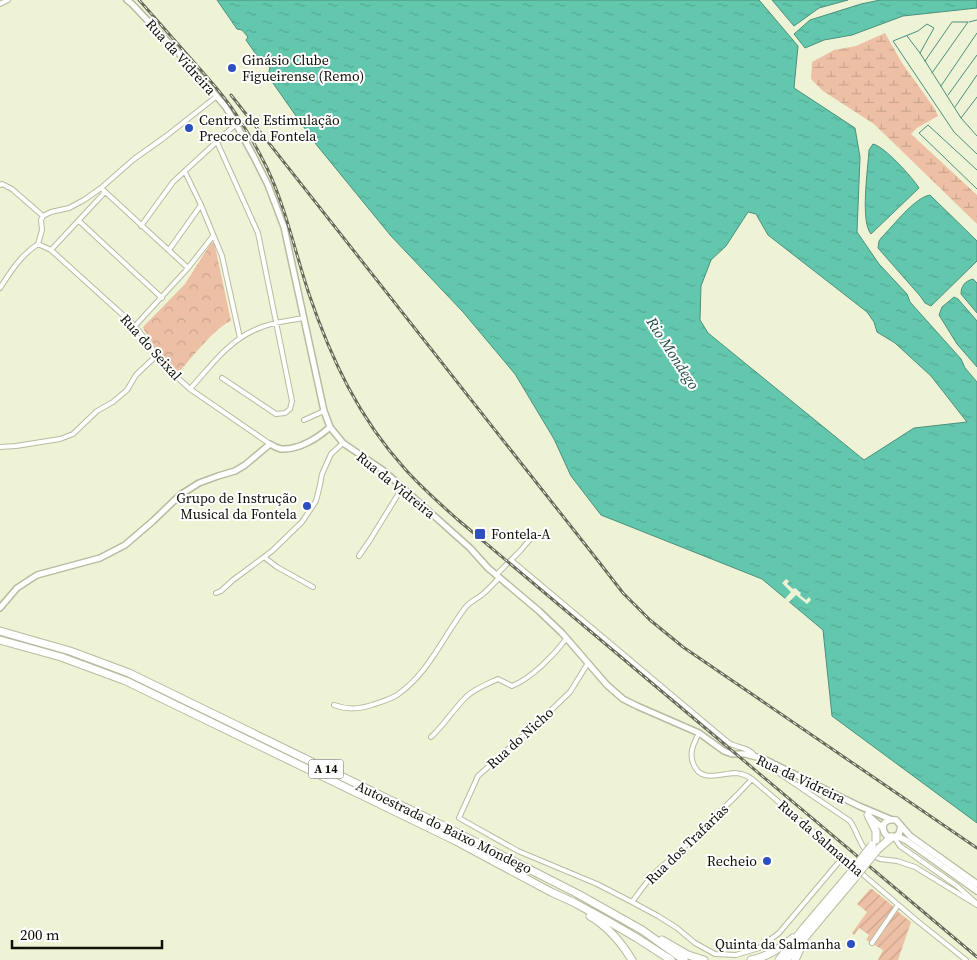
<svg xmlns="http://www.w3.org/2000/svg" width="977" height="960" viewBox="0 0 977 960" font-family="'Source Serif 4',serif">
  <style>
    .wetland { fill: url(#wetland-marsh) }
    .park { fill: url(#park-crowns) }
    .garden { fill: url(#garden-furrows) }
    .water { fill: url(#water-ripples); stroke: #4a907c; fill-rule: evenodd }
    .pier { fill: #eff3d6 }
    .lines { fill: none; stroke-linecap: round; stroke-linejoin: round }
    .stream { stroke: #4a907c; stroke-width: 1 }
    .minor-casing { stroke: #b7bb9f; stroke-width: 6 }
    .tertiary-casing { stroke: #b7bb9f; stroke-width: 8 }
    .secondary-casing { stroke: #b7bb9f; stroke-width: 8 }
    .motorway-casing { stroke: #b7bb9f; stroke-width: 9 }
    .minor { stroke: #fff; stroke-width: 4 }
    .tertiary { stroke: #fff; stroke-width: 5 }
    .secondary { stroke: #fff; stroke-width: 5.5 }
    .motorway { stroke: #fff; stroke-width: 7 }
    .rail-casing { stroke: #696b59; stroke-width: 3 }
    .rail { stroke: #fff; stroke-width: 1; stroke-dasharray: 4; stroke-linecap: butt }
    .motorway-bridge-casing { stroke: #b7bb9f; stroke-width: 9; stroke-linecap: butt }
    .motorway-bridge { stroke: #fff; stroke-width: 7 }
    .poi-dot { fill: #2e4fc0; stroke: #fff; stroke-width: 2 }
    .labels { text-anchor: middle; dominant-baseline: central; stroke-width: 4; stroke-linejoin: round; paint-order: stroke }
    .shield { fill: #fff; stroke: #575851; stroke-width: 1 }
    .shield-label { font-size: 12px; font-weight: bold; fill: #0f1006 }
    .street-label { font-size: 14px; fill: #0f1006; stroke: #fff }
    .poi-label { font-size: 14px; fill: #0f1006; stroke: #fff; text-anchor: start }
    .water-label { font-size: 15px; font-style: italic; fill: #1f4b40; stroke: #fff }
  </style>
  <defs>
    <pattern id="wetland-marsh" width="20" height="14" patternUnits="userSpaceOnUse" patternTransform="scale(1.25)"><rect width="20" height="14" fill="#edc0a5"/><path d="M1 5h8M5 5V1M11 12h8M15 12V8" fill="none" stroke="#caa48d"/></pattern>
    <pattern id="park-crowns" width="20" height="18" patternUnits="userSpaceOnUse" patternTransform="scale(1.25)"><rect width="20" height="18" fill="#edc0a5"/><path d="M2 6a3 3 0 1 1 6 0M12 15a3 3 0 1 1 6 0" fill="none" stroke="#caa48d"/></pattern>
    <pattern id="garden-furrows" width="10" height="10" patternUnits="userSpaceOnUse" patternTransform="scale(1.25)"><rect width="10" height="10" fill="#edc0a5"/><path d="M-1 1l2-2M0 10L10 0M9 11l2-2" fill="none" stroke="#caa48d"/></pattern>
    <pattern id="water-ripples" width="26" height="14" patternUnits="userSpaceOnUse" patternTransform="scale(1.25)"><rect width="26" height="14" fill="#63c7ae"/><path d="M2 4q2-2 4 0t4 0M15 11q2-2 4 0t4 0" fill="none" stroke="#55aa94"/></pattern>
  </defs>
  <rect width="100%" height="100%" fill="#eff3d6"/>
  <!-- wetland -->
  <path class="wetland" d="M885 33 902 63 935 109 938 116 917 128 911 134 977 195V224L874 124 823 91 811 79 812 62 834 50 856 46Z"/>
  <!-- park -->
  <path class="park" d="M211 243H214L215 246 231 321C215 327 190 360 178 373L167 365 144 330 143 327 185 284Z"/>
  <!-- garden -->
  <path class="garden" d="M870 889H872L893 906V909L896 911V910L911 922 898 960H878L883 950 866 940 869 935 859 928 854 935 852 933 867 912 857 904Z"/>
  <!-- water -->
  <path class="water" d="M217 0H759L798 46 794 88 855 128 860 157 857 232 879 264 907 294 910 302 961 359 965 368 977 382V823L832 716 823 630 762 579 601 515 571 476 554 439 515 374 463 312 391 236 315 143 268 76 270 67 260 60 246 40 248 37 242 30 237 29ZM748 212 756 214 768 235 867 312 874 322 877 332 895 343 931 376 967 422 914 428 864 460 708 333 700 320 701 286 711 260 726 246Z
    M772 0H848L819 8 794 26Z
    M880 0H977V8L903 16 852 35 824 40 805 48 794 34 810 20 861 4Z
    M873 144C884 146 913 178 919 188L871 234C860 221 868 169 869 150Z
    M930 195 977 241V261L931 306 925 303 921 297 878 248 879 241 882 237C894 225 914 198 930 195Z
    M973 279 977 283V313L961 294C961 286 965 281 973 279Z
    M954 297 958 299 977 321V367L957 344 939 315 942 307Z"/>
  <!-- pier -->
  <path class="pier" d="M786 579 789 581 787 584 793 589 795 588 801 593 800 595 806 600 809 597 811 600 807 604 796 595 788 603 784 600 791 592 782 583Z"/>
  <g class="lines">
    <!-- stream -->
    <path class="stream" d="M969 22 977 20
      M907 36 920 53 961 118
      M920 53 934 28 927 24 918 31 893 41 954 132 977 154
      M925 61 952 22H968L932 73
      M941 86 977 33
      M948 95 977 55
      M977 97 961 118 977 136
      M955 107 977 75
      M977 170 928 125 919 133 977 189"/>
    <defs>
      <path id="minor" d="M0 4 8 0
        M217 142 258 233 292 401 290 409 285 413 276 414 222 378
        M185 172 201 205 222 256 240 338
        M0 185 2 184 12 189 43 216
        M101 188 188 268
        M79 221 162 298
        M141 226 173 182 236 124
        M38 244 51 250 135 326 169 370 190 389 270 444
        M38 244 42 230 41 220 43 216 51 212 69 208 84 200 101 188 134 159 165 137 217 96
        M51 250 105 192
        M169 250 201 205
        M0 288C11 271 21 255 38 244
        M135 326 188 268 213 236
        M190 389C210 367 229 340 257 329 271 322 288 321 303 318
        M304 420 324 411
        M0 447 16 446 60 439 73 434 97 411 113 402 127 390 136 375 157 355
        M359 556 370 540 402 488
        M264 557 277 567 313 587
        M511 560 729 743C737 748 749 747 755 756
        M496 575 521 550 532 537
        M216 593 221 591 233 580 272 551 302 522 316 501 320 485 322 474 331 454 343 443
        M588 663 570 692 544 717 478 776 459 818 518 851 597 884 632 902 658 916 677 928 695 943 715 954 736 955 759 948 779 933 843 857
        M334 705C348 710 359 709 372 705 380 702 389 700 397 695 428 674 443 637 465 608 469 602 477 599 483 594 489 589 494 583 499 578
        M699 733C694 743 689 752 693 763 700 783 719 774 734 773 741 773 746 775 752 779L854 867
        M431 737C444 725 453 710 466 697 474 689 487 684 498 679L512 686C532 678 554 655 567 638
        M776 764 775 767 776 771 850 821C857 831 859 843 867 852
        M894 837 900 846 957 886 975 902
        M873 856 880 859 897 861 915 867 977 905
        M860 872 916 920 966 960
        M632 902C644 886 655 869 672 859L738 794 752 779
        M872 943 898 905"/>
      <path id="tertiary" d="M127 0 132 4 185 60 225 106 236 124 254 157 268 185 284 227 324 411 330 427 343 443 384 471 470 548 488 568 539 611 562 633 607 685 623 699 637 706 699 733 724 751 732 754H745L764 759 859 806 890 819
        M0 608 17 588 37 575 100 558 125 545 153 521 180 495 199 483 218 476 235 471 245 465 270 444C273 446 277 448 281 449 299 450 318 438 330 427
        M870 817 883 828"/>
      <path id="secondary" d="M901 826 899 834 894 837 887 836C879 827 884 818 896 820L910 836 977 884
        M897 836 907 841 977 891"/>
      <path id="motorway" d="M0 631 70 651 129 673 458 833 578 894 642 930 684 960
        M0 640 61 657 126 681 454 840 551 892 573 902 606 920 637 938 671 960
        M868 815 876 831V840
        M878 849 892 837
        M590 916C607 926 621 942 632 960
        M662 940 688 955 704 960
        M751 960C767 957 780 948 793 938
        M779 960 803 929 848 876
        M786 960 853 880
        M795 960 801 947"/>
    </defs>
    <!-- minor casing -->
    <use href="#minor" class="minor-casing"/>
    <!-- tertiary casing -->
    <use href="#tertiary" class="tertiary-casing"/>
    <!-- secondary casing -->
    <use href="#secondary" class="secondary-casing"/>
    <!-- motorway casing -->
    <use href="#motorway" class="motorway-casing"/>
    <!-- minor -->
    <use href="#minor" class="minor"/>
    <!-- tertiary -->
    <use href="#tertiary" class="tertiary"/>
    <!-- secondary -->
    <use href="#secondary" class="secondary"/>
    <!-- motorway -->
    <use href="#motorway" class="motorway"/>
    <defs>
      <path id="rail" d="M139 0C157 20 174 40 192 60 209 79 227 99 241 122 251 137 259 152 267 168 286 208 295 252 309 294 331 359 359 418 405 469 421 487 439 503 457 519L977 957
        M231 95 599 562 623 593 650 620 683 647 977 848"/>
    </defs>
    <!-- rail casing -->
    <use href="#rail" class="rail-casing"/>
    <!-- rail -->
    <use href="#rail" class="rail"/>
    <defs>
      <path id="motorway-bridge" d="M848 876 872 845
        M853 880 878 849"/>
    </defs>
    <!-- motorway-bridge casing -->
    <use href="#motorway-bridge" class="motorway-bridge-casing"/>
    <!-- motorway-bridge -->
    <use href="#motorway-bridge" class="motorway-bridge"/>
  </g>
  <!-- markers -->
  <g class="poi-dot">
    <circle cx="232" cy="68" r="5"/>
    <circle cx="189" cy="128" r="5"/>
    <circle cx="307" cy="506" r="5"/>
    <rect x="474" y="528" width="12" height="12" rx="2.5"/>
    <circle cx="767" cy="861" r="5"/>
    <circle cx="851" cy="944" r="5"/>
  </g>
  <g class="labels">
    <!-- shield labels -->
    <rect class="shield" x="308.5" y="759.5" width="35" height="19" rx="4"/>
    <g class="shield-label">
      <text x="326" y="769">A 14</text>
    </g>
    <!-- street labels -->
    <g class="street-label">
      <text transform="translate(181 57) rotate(48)">Rua da Vidreira</text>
      <text transform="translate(151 347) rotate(48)">Rua do Seixal</text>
      <text transform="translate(396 485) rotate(39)">Rua da Vidreira</text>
      <text transform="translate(520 738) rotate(-42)">Rua do Nicho</text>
      <text transform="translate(801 779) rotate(25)">Rua da Vidreira</text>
      <text transform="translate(444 827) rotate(26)">Autoestrada do Baixo Mondego</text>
      <text transform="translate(821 838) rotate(41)">Rua da Salmanha</text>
      <text transform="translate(687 844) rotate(-44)">Rua dos Trafarias</text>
    </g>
    <!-- poi labels -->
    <g class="poi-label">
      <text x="242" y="60">Ginásio Clube<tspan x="242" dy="16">Figueirense (Remo)</tspan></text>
      <text x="199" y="120">Centro de Estimulação<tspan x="199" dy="16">Precoce da Fontela</tspan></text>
      <text x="297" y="498" text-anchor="end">Grupo de Instrução<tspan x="297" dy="16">Musical da Fontela</tspan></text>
      <text x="491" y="534">Fontela-A</text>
      <text x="757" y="861" text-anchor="end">Recheio</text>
      <text x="841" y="944" text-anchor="end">Quinta da Salmanha</text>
    </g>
    <!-- water labels -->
    <g class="water-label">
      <text transform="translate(673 353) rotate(57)">Rio Mondego</text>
    </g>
  </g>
  <!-- scale -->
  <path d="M12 940v8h150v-8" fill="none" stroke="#0f1006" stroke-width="2.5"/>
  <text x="20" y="940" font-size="15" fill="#0f1006" stroke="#ffffff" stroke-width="4" paint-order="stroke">200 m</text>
</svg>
